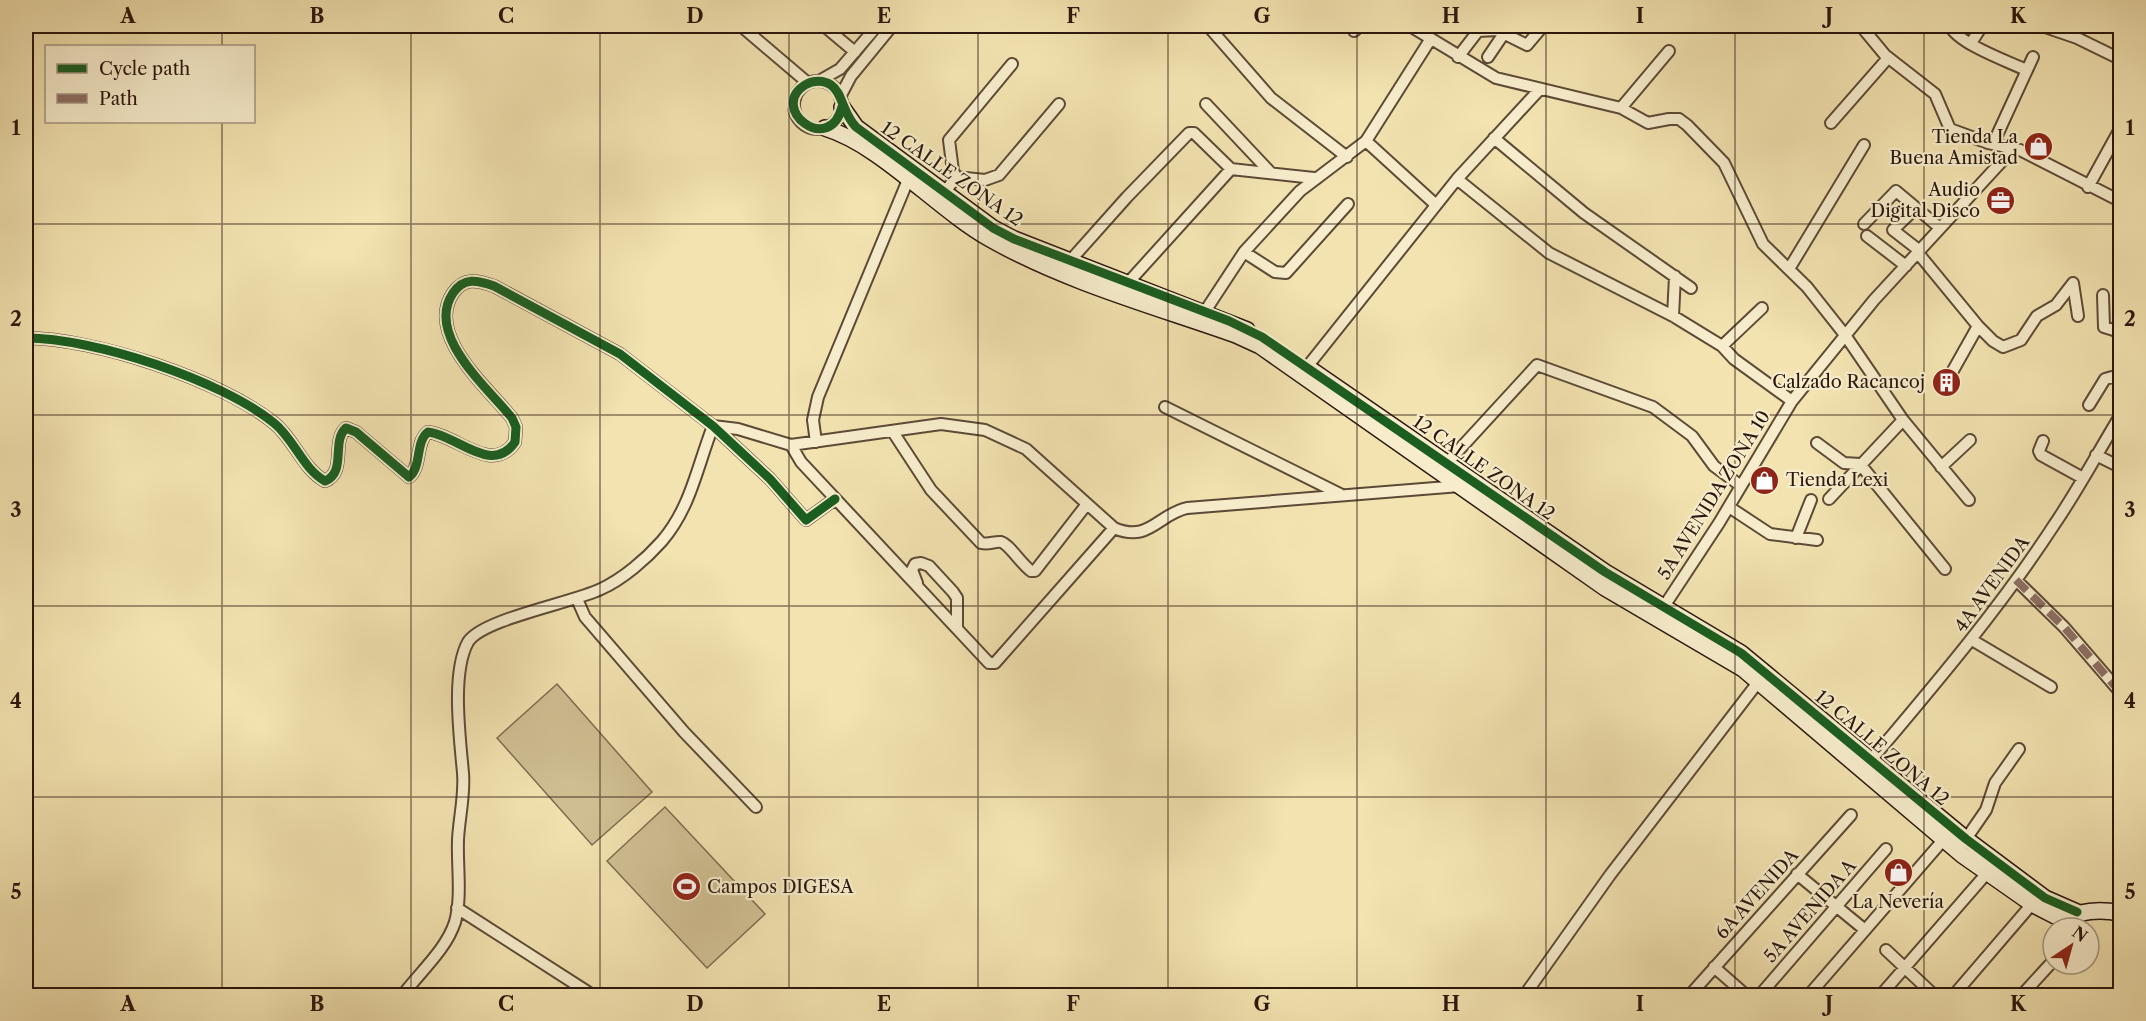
<svg xmlns="http://www.w3.org/2000/svg" width="2146" height="1021" viewBox="0 0 2146 1021" font-family="'Libre Caslon Text',serif">
  <style>
    .green { fill: #d0c094; stroke: #7e6c50; stroke-width: 1.5 }
    .lines { fill: none; stroke-linecap: round; stroke-linejoin: round }
    .street-casing { stroke: #5d4a36; stroke-width: 14 }
    .secondary-casing { stroke: #2b170d; stroke-width: 18 }
    .street { stroke: #f7edcc; stroke-width: 10 }
    .secondary { stroke: #f7edcc; stroke-width: 15 }
    .quiet { stroke: #8d6e63; stroke-width: 8; stroke-dasharray: 15 8; stroke-linecap: butt }
    .cycleway-casing { stroke: #f7edcc; stroke-width: 13 }
    .cycleway { stroke: #1b5e20; stroke-width: 9 }
    .grid { fill: none; stroke: #2b170d; stroke-width: 1.5; stroke-opacity: 0.55 }
    .labels { text-anchor: middle; dominant-baseline: central; stroke-width: 4.5; stroke-linejoin: round; paint-order: stroke }
    .poi-label { font-size: 18px; fill: #2b170d; stroke: #f7edcc; text-anchor: end }
    .street-label { font-size: 18px; fill: #2b170d; stroke: #f7edcc }
    .neatline { fill: none; stroke: #2b170d; stroke-width: 2 }
    .grid-label { font-size: 20px; text-anchor: middle; font-weight: bold; fill: #2b170d }
  </style>
  <rect width="100%" height="100%" fill="#f2e3b0"/>
  <filter id="stains"><feTurbulence type="fractalNoise" baseFrequency=".00333" numOctaves="4"/><feColorMatrix values="0 0 0 0 .2 0 0 0 0 .09 0 0 0 0 .02 0 0 0 .5 -.17"/></filter>
  <radialGradient id="worn" r=".72"><stop offset=".6" stop-color="#630" stop-opacity="0"/><stop offset="1" stop-color="#630" stop-opacity=".3"/></radialGradient>
  <!-- green -->
  <path class="green" d="M557 684 652 792 592 845 497 738Z
    M665 807 765 914 707 968 607 861Z"/>
  <g class="lines">
    <defs>
      <path id="street" d="M741 26 808 83
        M824 26 855 52
        M1208 26 1271 98 1347 157
        M1410 26 1496 78 1621 108 1648 123 1669 119H1679L1687 125 1724 163 1763 244 1807 287 1845 335 1903 420 1969 500
        M1861 26 1885 55 1935 94 1950 129 1988 143 2020 150 2120 201
        M1950 26C1959 44 2007 61 2026 70
        M2042 26 2077 38 2120 59
        M1354 31 1360 26
        M1971 43 1982 26
        M1458 57 1478 31 1497 30 1527 45 1543 26
        M1488 57 1509 26
        M819 81 840 69 877 26
        M794 105a24 24 0 1 1 48 0a24 24 0 1 1-48 0Z
        M840 97 851 76 892 26
        M1206 104 1270 172
        M1621 108 1669 51
        M1831 123 1888 58
        M1494 138 1584 213 1691 288
        M1366 141 1435 204
        M1993 144 2033 57
        M956 177 953 171 949 140 1012 64
        M1457 179 1549 253 1673 316 1722 346 1734 359 1792 401
        M2088 187 2120 129
        M945 192 956 177 985 180 999 175 1059 104
        M1916 208 1893 230 1920 251
        M1864 224 1896 191 1940 228
        M1867 236 1906 266
        M1244 252 1275 272 1286 273 1348 204
        M1918 253 1978 326 1993 341 2003 347 2021 340 2037 316 2056 305 2073 283 2078 316
        M1069 262 1127 197 1189 133H1194L1231 169 1314 178
        M1789 269 1864 145
        M1127 284 1231 169
        M2103 295 2104 327 2120 332
        M1673 316 1675 276
        M1200 319 1244 252 1300 191 1366 141 1430 40
        M26 338C94 338 221 380 274 423 294 439 303 469 325 481 347 472 331 441 346 428L356 432 409 477C422 467 415 442 428 432 457 435 492 476 515 442L516 427 512 418C487 387 425 335 453 293 464 277 477 280 494 286L620 354 713 426 770 479 806 520 835 499
        M1722 346 1762 308
        M1307 367 1457 179 1540 89
        M1951 374 1978 326
        M2089 405 2105 379 2112 377 2120 381
        M1165 407 1340 494
        M713 426 738 429 791 445 941 424 985 430 1026 449 1114 528C1149 543 1157 515 1187 508L1460 486
        M893 432 931 490 981 543C989 545 995 541 1001 542 1009 544 1022 565 1031 571H1035L1087 504
        M2043 441 2039 451 2041 455 2081 477
        M816 442 813 420 818 397 908 180
        M1817 443 1844 463 1860 464 1945 569
        M791 445 801 462 989 663H995L1114 528
        M2096 455 2120 467
        M1447 463 1537 365 1653 407 1692 436 1714 466 1741 486
        M1941 467 1970 440
        M1829 499 1903 420
        M1729 507 1770 534 1817 540
        M1796 538 1811 500
        M2016 580 2064 627 2120 692
        M917 583 912 570 915 564 921 563 929 566 953 592 957 598V627
        M577 599 585 617 684 732 756 807
        M1661 611 1719 523 1792 401 1874 300 2014 148
        M1972 640 2051 687
        M1872 759C1936 683 2000 608 2054 525 2078 490 2098 452 2120 416
        M1966 839 1986 810 1995 783 2019 749
        M1797 874 1865 930
        M457 908 594 996
        M1886 950 1935 996
        M1714 967 1747 996
        M402 996C419 973 446 950 455 922 462 897 457 866 458 840 459 818 465 795 463 773 460 738 451 673 468 642 482 619 572 603 601 589 623 579 646 559 662 541 691 507 697 467 713 426
        M1524 996 1610 875 1759 681
        M1689 996 1851 815
        M1759 996 1886 849
        M1808 996 1944 839
        M1880 996 1987 873
        M1953 996 2032 904
        M2021 996 2053 961"/>
      <path id="secondary" d="M842 107 856 127 993 228 1014 239 1247 330
        M825 128C881 145 937 209 990 239 1066 282 1154 306 1236 335L1260 346 1605 588 1743 669 1962 855 2032 904 2063 920C2081 910 2100 909 2120 913
        M1310 369 1605 572 1741 653 1966 839 2045 898 2077 912"/>
    </defs>
    <!-- street casing -->
    <use href="#street" class="street-casing"/>
    <!-- secondary casing -->
    <use href="#secondary" class="secondary-casing"/>
    <!-- street -->
    <use href="#street" class="street"/>
    <!-- secondary -->
    <use href="#secondary" class="secondary"/>
    <!-- quiet -->
    <path class="quiet" d="M2016 580 2064 627 2120 692"/>
    <defs>
      <path id="cycleway" d="M842 107C829 157 768 108 805 85 813 80 824 80 831 85 843 93 842 113 856 127L993 228 1014 239 1229 321 1262 337 1605 572 1741 653 1966 839 2045 898 2077 912
        M26 338C94 338 221 380 274 423 294 439 303 469 325 481 347 472 331 441 346 428L356 432 409 477C422 467 415 442 428 432 457 435 492 476 515 442L516 427 512 418C487 387 425 335 453 293 464 277 477 280 494 286L620 354 713 426 770 479 806 520 835 499"/>
    </defs>
    <!-- cycleway casing -->
    <use href="#cycleway" class="cycleway-casing"/>
    <!-- cycleway -->
    <use href="#cycleway" class="cycleway"/>
  </g>
  <!-- grid -->
  <path class="grid" d="M222 26V46M411 26V996M600 26V996M789 26V996M978 26V996M1168 26V996M1357 26V996M1546 26V996M1735 26V996M1924 26V996M222 122V996M26 224H2120M26 415H2120M26 606H2120M26 797H2120"/>
  <!-- icons -->
  <defs>
    <symbol id="shop-disc" viewBox="-11 -11 22 22"><circle r="9.5" fill="#8f2418" stroke="#f7edcc"/><path d="M-5-2.5h2.3a2.7 3.5 0 0 1 5.4 0H5L5.5 6h-11ZM-1.5-2.5h3a1.5 2.3 0 0 0-3 0Z" fill="#fff"/></symbol>
    <symbol id="office-disc" viewBox="-11 -11 22 22"><circle r="9.5" fill="#8f2418" stroke="#f7edcc"/><path d="M-6-3h4V-5.5h4V-3h4V5H-6ZM-1-4.5V-3h2v-1.5ZM-6 0V1H6V0Z" fill="#fff"/></symbol>
    <symbol id="building-disc" viewBox="-11 -11 22 22"><circle r="9.5" fill="#8f2418" stroke="#f7edcc"/><path d="M-4-6H4V6H1V3H-1V6H-4ZM-2.5-4.3h1.7v1.8h-1.7ZM.8-4.3h1.7v1.8H.8ZM-2.5-1h1.7V.8h-1.7ZM.8-1h1.7V.8H.8Z" fill="#fff"/></symbol>
    <symbol id="stadium-disc" viewBox="-11 -11 22 22"><circle r="9.5" fill="#8f2418" stroke="#f7edcc"/><path d="M0-5a6.5 5 0 1 0 0 10a6.5 5 0 1 0 0-10ZM-3.5-1.8h7v3.6h-7Z" fill="#fff"/></symbol>
  </defs>
  <g fill-rule="evenodd">
    <use href="#shop-disc" x="2022" y="130" width="33" height="33"/>
    <use href="#office-disc" x="1984" y="184" width="33" height="33"/>
    <use href="#building-disc" x="1930" y="366" width="33" height="33"/>
    <use href="#shop-disc" x="1748" y="464" width="33" height="33"/>
    <use href="#shop-disc" x="1882" y="856" width="33" height="33"/>
    <use href="#stadium-disc" x="670" y="870" width="33" height="33"/>
  </g>
  <g class="labels">
    <!-- poi labels -->
    <g class="poi-label">
      <text x="2018" y="137">Tienda La<tspan x="2018" dy="21">Buena Amistad</tspan></text>
      <text x="1980" y="190">Audio<tspan x="1980" dy="21">Digital Disco</tspan></text>
      <text x="1925" y="382">Calzado Racancoj</text>
      <text x="1786" y="480" text-anchor="start">Tienda Lexi</text>
      <text x="707" y="887" text-anchor="start">Campos DIGESA</text>
      <text x="1898" y="902" text-anchor="middle">La Nevería</text>
    </g>
    <!-- street labels -->
    <g class="street-label">
      <text transform="translate(952 174) rotate(35)">12 CALLE ZONA 12</text>
      <text transform="translate(1484 468) rotate(35)">12 CALLE ZONA 12</text>
      <text transform="translate(1714 495) rotate(-58)">5A AVENIDA ZONA 10</text>
      <text transform="translate(1992 584) rotate(-54)">4A AVENIDA</text>
      <text transform="translate(1882 748) rotate(40)">12 CALLE ZONA 12</text>
      <text transform="translate(1757 894) rotate(-48)">6A AVENIDA</text>
      <text transform="translate(1810 911) rotate(-49)">5A AVENIDA A</text>
    </g>
  </g>
  <!-- margin -->
  <rect width="2146" height="1021" fill="none" stroke="#f2e3b0" stroke-width="66"/>
  <!-- legend -->
  <rect x="45" y="45" width="210" height="78" fill="#f7edcc" stroke="#a59780" stroke-width="1.5"/>
  <rect x="57" y="64" width="30" height="9" fill="#1b5e20" stroke="#a59780" stroke-width="1.5"/>
  <text x="99" y="75" font-size="18" fill="#2b170d">Cycle path</text>
  <rect x="57" y="94" width="30" height="9" fill="#8d6e63" stroke="#a59780" stroke-width="1.5"/>
  <text x="99" y="105" font-size="18" fill="#2b170d">Path</text>
  <!-- north arrow -->
  <g transform="translate(2071 946) rotate(36)"><circle r="28" fill="#f7edcc" stroke="#a59780" stroke-width="1.5"/>
  <path d="M0-4.5L10 22L0 15L-10 22Z" fill="#8f2418"/>
  <text y="-9" font-size="16" font-weight="bold" text-anchor="middle" fill="#2b170d">N</text>
  </g>
  <rect x="33" y="33" width="2080" height="955" class="neatline"/>
  <g class="grid-label">
    <text x="128" y="23">A</text>
    <text x="317" y="23">B</text>
    <text x="506" y="23">C</text>
    <text x="695" y="23">D</text>
    <text x="884" y="23">E</text>
    <text x="1073" y="23">F</text>
    <text x="1262" y="23">G</text>
    <text x="1451" y="23">H</text>
    <text x="1640" y="23">I</text>
    <text x="1829" y="23">J</text>
    <text x="2018" y="23">K</text>
    <text x="16" y="135">1</text>
    <text x="2130" y="135">1</text>
    <text x="16" y="326">2</text>
    <text x="2130" y="326">2</text>
    <text x="16" y="517">3</text>
    <text x="2130" y="517">3</text>
    <text x="16" y="708">4</text>
    <text x="2130" y="708">4</text>
    <text x="16" y="899">5</text>
    <text x="2130" y="899">5</text>
    <text x="128" y="1011">A</text>
    <text x="317" y="1011">B</text>
    <text x="506" y="1011">C</text>
    <text x="695" y="1011">D</text>
    <text x="884" y="1011">E</text>
    <text x="1073" y="1011">F</text>
    <text x="1262" y="1011">G</text>
    <text x="1451" y="1011">H</text>
    <text x="1640" y="1011">I</text>
    <text x="1829" y="1011">J</text>
    <text x="2018" y="1011">K</text>
  </g>
  <rect width="100%" height="100%" filter="url(#stains)"/>
  <rect width="100%" height="100%" fill="url(#worn)"/>
</svg>
